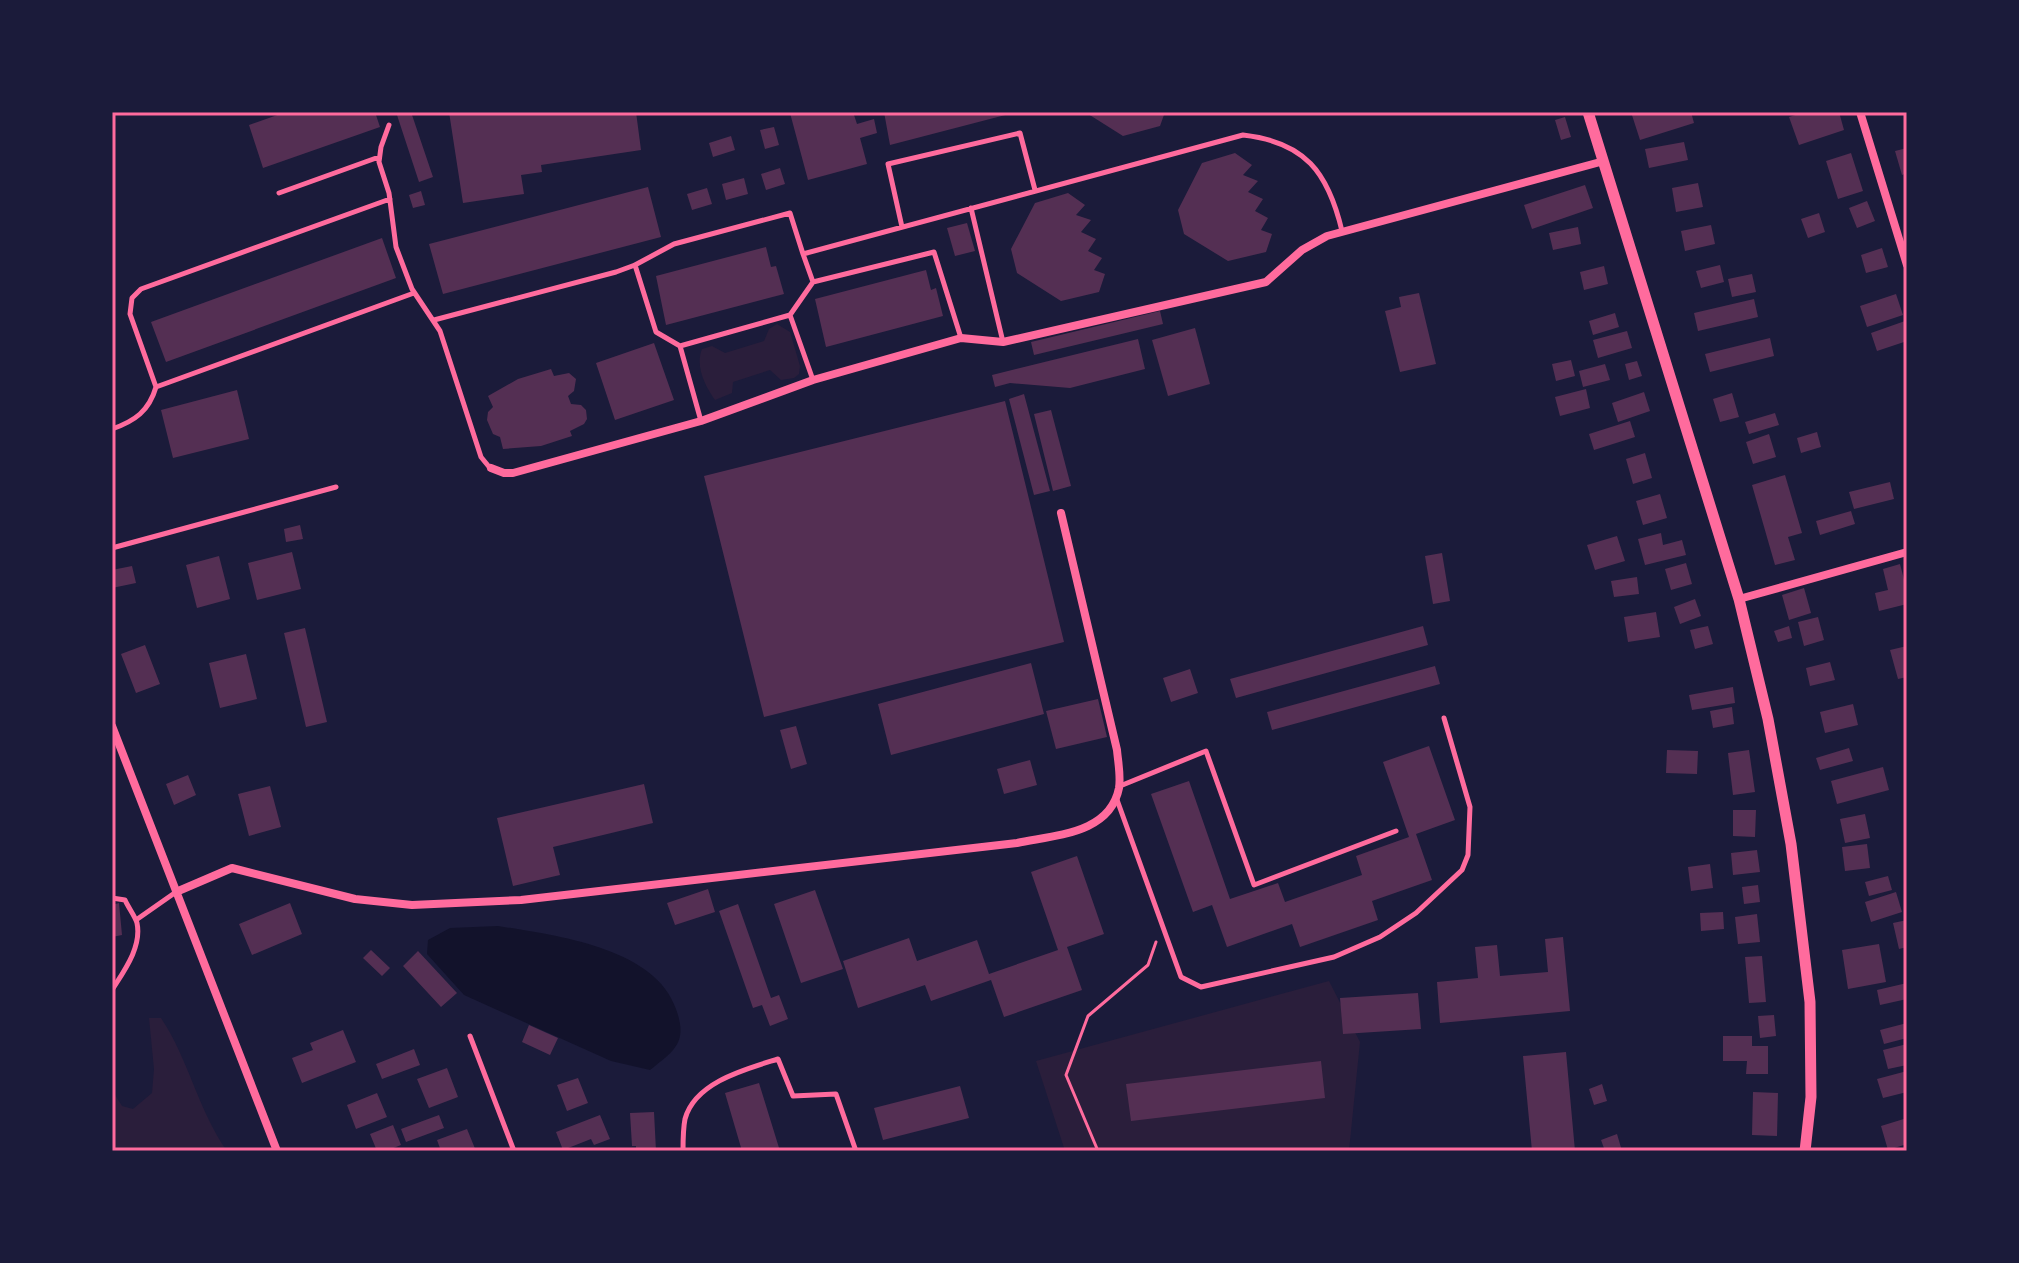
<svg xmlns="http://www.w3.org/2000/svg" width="2019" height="1263" viewBox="0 0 2019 1263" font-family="'Nunito Sans',sans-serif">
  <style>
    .green { fill: #2a1e3b }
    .water { fill: #12122b }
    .building { fill: #542f53 }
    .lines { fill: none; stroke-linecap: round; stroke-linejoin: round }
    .path { stroke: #ff6b9d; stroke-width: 3 }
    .service { stroke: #ff6b9d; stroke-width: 5 }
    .minor { stroke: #ff6b9d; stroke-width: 8 }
    .tertiary { stroke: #ff6b9d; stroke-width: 11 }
    .neatline { fill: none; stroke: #ff6b9d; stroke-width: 3 }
  </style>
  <rect width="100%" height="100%" fill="#1b1b3a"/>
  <!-- green -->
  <path class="green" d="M777 324 790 332 800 366 799 374 794 378 781 380 770 370 733 382 732 393 715 400C705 386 695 366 702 349L712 346 725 353 764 341 769 329Z
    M1329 981 1360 1042 1349 1151H1065L1036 1061Z
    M149 1018H161C189 1060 198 1110 227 1151H112V1090L122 1106 133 1109 152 1093 154 1069Z"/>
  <!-- water -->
  <path class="water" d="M498 926C553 935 655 947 676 1009 688 1042 675 1050 650 1070L611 1061 464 995 427 954 428 940 450 928Z"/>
  <!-- building -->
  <path class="building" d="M286 112H375L380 127 263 168 249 125Z
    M396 112H411L433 177 419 182Z
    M449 112H636L641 150 541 165 542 172 521 175 524 194 463 203Z
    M795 112H853L857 124 874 119 877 133 860 138 867 164 808 180 790 113Z
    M884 112H1013V113L890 145Z
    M1085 112H1165L1160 126 1123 136Z
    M1631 112H1691L1694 123 1640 140Z
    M1805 112H1839L1844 130 1799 145 1789 117Z
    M1565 117 1571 137 1561 140 1555 120Z
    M774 127 779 145 765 149 760 130Z
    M731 136 735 150 713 157 709 143Z
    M1684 142 1688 160 1649 168 1645 149Z
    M1907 148V173L1902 175 1895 151Z
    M1235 153 1252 165 1243 175 1258 181 1248 192 1263 199 1255 211 1268 218 1261 230 1272 234 1266 252 1228 261 1184 234 1178 210 1202 163Z
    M1851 153 1863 191 1838 199 1826 161Z
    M780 168 785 184 766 190 761 174Z
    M744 178 748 194 726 200 722 184Z
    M1698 183 1703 207 1676 212 1672 188Z
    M1585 185 1593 208 1532 229 1524 205Z
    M648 187 661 237 443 294 429 244Z
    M707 188 712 204 692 210 687 194Z
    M421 191 425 205 413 208 409 195Z
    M1068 193 1085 205 1076 215 1091 220 1081 232 1096 239 1088 251 1102 258 1094 270 1105 274 1099 292 1061 301 1017 273 1011 249 1035 203Z
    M1867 201 1875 221 1857 228 1849 208Z
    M1819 213 1825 232 1808 238 1801 219Z
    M967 223 975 251 955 256 947 228Z
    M1711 225 1715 244 1685 251 1681 231Z
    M1578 227 1581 244 1553 250 1549 233Z
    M382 238 396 278 166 362 151 322Z
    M766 247 771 267 776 266 784 294 666 325 656 276Z
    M1882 248 1888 267 1866 273 1861 255Z
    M1720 265 1724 282 1701 288 1696 271Z
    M1604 266 1608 284 1584 290 1580 272Z
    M926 270 931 290 936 288 943 316 826 347 815 299Z
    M1752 274 1756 292 1732 297 1728 279Z
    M1419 293 1436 364 1400 372 1385 311 1401 307 1399 297Z
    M1896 294 1903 315 1867 327 1860 306Z
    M1754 299 1758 317 1698 331 1694 313Z
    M1160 311 1163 324 1034 355 1031 342Z
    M1615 313 1619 327 1593 335 1589 321Z
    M1905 321 1907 341 1877 351 1871 333Z
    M1195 328 1210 384 1168 396 1152 340Z
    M1627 331 1632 348 1598 358 1593 340Z
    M1770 338 1774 356 1710 372 1705 354Z
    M1138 339 1145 369 1070 388 1010 383 995 387 992 375Z
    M654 343 674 400 615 420 596 363Z
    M1571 360 1575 376 1556 381 1552 364Z
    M1637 361 1642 376 1629 380 1625 364Z
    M1605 364 1610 380 1583 387 1579 371Z
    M551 369 554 376 569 373 576 379 574 391 568 396 571 404 581 405 586 410 587 419 584 424 570 431 572 436 541 446 503 449 500 437 493 434 487 420 488 412 493 407 488 396 518 379Z
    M1586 389 1590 408 1560 416 1555 397Z
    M237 390 249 439 173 458 161 410Z
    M1644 392 1650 411 1618 422 1612 403Z
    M1732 393 1739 417 1720 422 1713 399Z
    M1024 394 1050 491 1034 495 1009 399Z
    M1005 401 1064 642 764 717 704 476Z
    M1051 410 1071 486 1053 491 1034 414Z
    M1775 413 1779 425 1749 434 1745 422Z
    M1630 421 1635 437 1594 450 1589 434Z
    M1817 432 1821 447 1801 453 1797 438Z
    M1769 434 1776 457 1753 464 1746 442Z
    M1645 453 1652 478 1633 484 1626 459Z
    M1785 475 1802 533 1788 537 1795 560 1775 565 1752 485Z
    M1890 482 1894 499 1854 509 1849 492Z
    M1660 494 1667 518 1643 525 1636 501Z
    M1851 511 1855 524 1820 535 1816 521Z
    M300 525 303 539 286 542 284 529Z
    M1661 533 1663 545 1682 540 1686 555 1645 565 1638 539Z
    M1617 536 1625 561 1595 570 1587 545Z
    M292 552 301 589 257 600 248 563Z
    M1442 553 1450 601 1433 604 1425 556Z
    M219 556 230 599 197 608 186 565Z
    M1686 563 1692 584 1671 590 1665 569Z
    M1900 564 1907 591V604L1879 611 1875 593 1888 590 1883 569Z
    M132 566 136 583 112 588V570Z
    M1637 577 1639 594 1614 597 1611 581Z
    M1804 588 1811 613 1789 620 1782 595Z
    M1695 599 1701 616 1680 624 1674 607Z
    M1656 612 1660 637 1628 642 1624 617Z
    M1818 617 1824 640 1804 646 1798 622Z
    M1423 626 1428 645 1236 698 1230 679Z
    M1708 626 1713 644 1695 649 1690 630Z
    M1789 626 1792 638 1778 642 1774 631Z
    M305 628 327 722 306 727 284 633Z
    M145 645 160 684 136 693 121 654Z
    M1907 646V677L1898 679 1890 650Z
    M246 654 257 699 220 708 209 663Z
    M1830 662 1835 680 1810 686 1806 668Z
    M1031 663 1044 714 891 755 878 704Z
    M1435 666 1440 684 1272 730 1267 712Z
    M1190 669 1198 693 1171 702 1163 678Z
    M1733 687 1735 703 1692 710 1689 695Z
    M1098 699 1107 737 1056 749 1046 711Z
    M1853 704 1858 725 1825 733 1820 712Z
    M1732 707 1734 724 1713 728 1710 711Z
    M796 726 807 764 791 769 780 730Z
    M1429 746 1455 820 1416 834 1432 880 1372 901 1378 920 1300 947 1292 924 1227 947 1212 905 1193 912 1151 794 1189 781 1230 899 1278 883 1285 902 1362 875 1356 856 1409 837 1383 762Z
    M1849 748 1853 761 1820 770 1816 758Z
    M1667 750 1698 751 1697 774 1666 773Z
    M1749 750 1755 792 1733 795 1728 753Z
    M1030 760 1037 785 1004 794 997 769Z
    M1883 767 1889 790 1837 804 1831 781Z
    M188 775 196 795 174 805 166 784Z
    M644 784 653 823 553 847 560 875 513 886 497 818Z
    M270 786 281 827 249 836 238 794Z
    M1733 810H1756L1755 837 1733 836Z
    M1865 814 1870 838 1845 843 1840 819Z
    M1867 844 1870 868 1845 871 1842 847Z
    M1757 850 1760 872 1733 875 1731 853Z
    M1077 856 1104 934 1067 947 1082 990 1004 1017 991 980 931 1001 925 985 858 1008 843 961 909 938 917 961 977 940 989 974 1058 950 1031 872Z
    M1710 864 1713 888 1691 891 1688 867Z
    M1888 876 1892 890 1869 896 1865 882Z
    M1758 885 1760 902 1744 904 1742 887Z
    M708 889 715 912 675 925 667 903Z
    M815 890 843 969 801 983 774 904Z
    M1896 892 1902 912 1871 922 1865 902Z
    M119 903 122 935 112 937V905Z
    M290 903 302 934 252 955 239 924Z
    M738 904 771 998 779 995 788 1019 770 1026 762 1005 753 1008 719 911Z
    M1723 912 1724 929 1701 931 1700 913Z
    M1757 914 1760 942 1738 944 1735 917Z
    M1907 920V947L1899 949 1893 923Z
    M1563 937 1570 1011 1440 1023 1437 982 1478 978 1475 947 1497 945 1500 976 1548 972 1545 939Z
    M1879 944 1886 982 1848 989 1842 950Z
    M371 950 390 968 382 976 363 958Z
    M418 951 457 993 441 1007 403 966Z
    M1762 956 1766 1002 1749 1003 1745 957Z
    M1907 983V999L1880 1005 1877 990Z
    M1418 993 1421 1029 1343 1034 1340 998Z
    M1774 1015 1776 1036 1760 1038 1758 1016Z
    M1907 1023V1038L1884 1044 1880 1030Z
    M529 1025 558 1038 550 1055 522 1042Z
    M343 1030 356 1062 302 1083 292 1058 313 1050 310 1043Z
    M1723 1036H1752V1046H1768V1074H1746L1747 1061H1723Z
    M1907 1044V1065L1888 1069 1883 1050Z
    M414 1049 420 1065 382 1079 376 1064Z
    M1566 1052 1575 1151H1532L1523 1056Z
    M1321 1061 1325 1098 1131 1121 1126 1084Z
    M447 1068 458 1097 429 1108 417 1079Z
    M1907 1071V1092L1883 1098 1877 1079Z
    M578 1078 588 1103 567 1111 557 1085Z
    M759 1083 780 1151H742L725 1093Z
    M1602 1084 1607 1101 1594 1105 1589 1089Z
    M960 1086 969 1118 883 1140 874 1108Z
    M1753 1092 1778 1093 1777 1136 1752 1135Z
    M377 1093 387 1117 356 1129 347 1105Z
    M654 1112 656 1151H636V1146H632L630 1113Z
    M439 1115 444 1128 406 1142 401 1129Z
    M600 1115 610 1139 594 1145 591 1139 563 1150 556 1132Z
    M1907 1118V1144L1888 1150 1881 1126Z
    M393 1125 401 1145 386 1151H377L370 1134Z
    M467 1129 476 1151H441L437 1140Z
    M1617 1134 1622 1151H1605L1601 1140Z"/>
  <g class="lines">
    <!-- path -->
    <path class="path" d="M1098 1151 1066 1075 1088 1016 1148 965 1156 942"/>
    <!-- service -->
    <path class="service" d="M389 125 381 147 379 162 389 193 396 247 412 289 440 331 481 457 490 468
      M279 193 379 157
      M390 199 141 289 132 298 130 314 156 387 414 293
      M971 208 1003 342
      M902 227 888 164 1020 133 1035 190
      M635 265 656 332 680 346 701 421
      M813 282 934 252 961 338
      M790 315 813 380
      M434 320 616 272 635 265 674 244 790 213 803 254
      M680 346 790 315 813 282 803 254 1243 135C1305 142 1328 172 1342 231
      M112 429C135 421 149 411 156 387
      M112 548 336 487
      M1120 786 1206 751 1254 885 1396 831
      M1116 797 1181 977 1201 987 1334 957 1380 937 1416 913 1462 870 1468 855 1470 807 1444 718
      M112 898 125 900C128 907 135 916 137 923 142 947 124 971 112 990
      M136 920 176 892
      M470 1036 514 1151
      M683 1151C683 1141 683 1129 685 1119 695 1082 746 1069 778 1059L793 1096 836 1094 856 1151"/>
    <!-- minor -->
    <path class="minor" d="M1860 112 1907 265
      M491 468 504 473H513L701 421 813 380 961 338 1003 342 1266 282 1302 250 1327 236 1604 161
      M1739 599 1907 552
      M112 726 277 1151
      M176 892 232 868 355 899 412 905 521 900 1017 843C1055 835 1110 834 1119 788 1121 776 1118 762 1117 750L1061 513"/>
    <!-- tertiary -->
    <path class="tertiary" d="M1588 112 1739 599 1768 719 1791 844 1810 1002 1811 1097 1805 1151"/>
  </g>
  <!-- border -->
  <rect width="2019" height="1263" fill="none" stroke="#1b1b3a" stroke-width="228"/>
  <rect x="114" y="114" width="1791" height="1035" class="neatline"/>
</svg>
